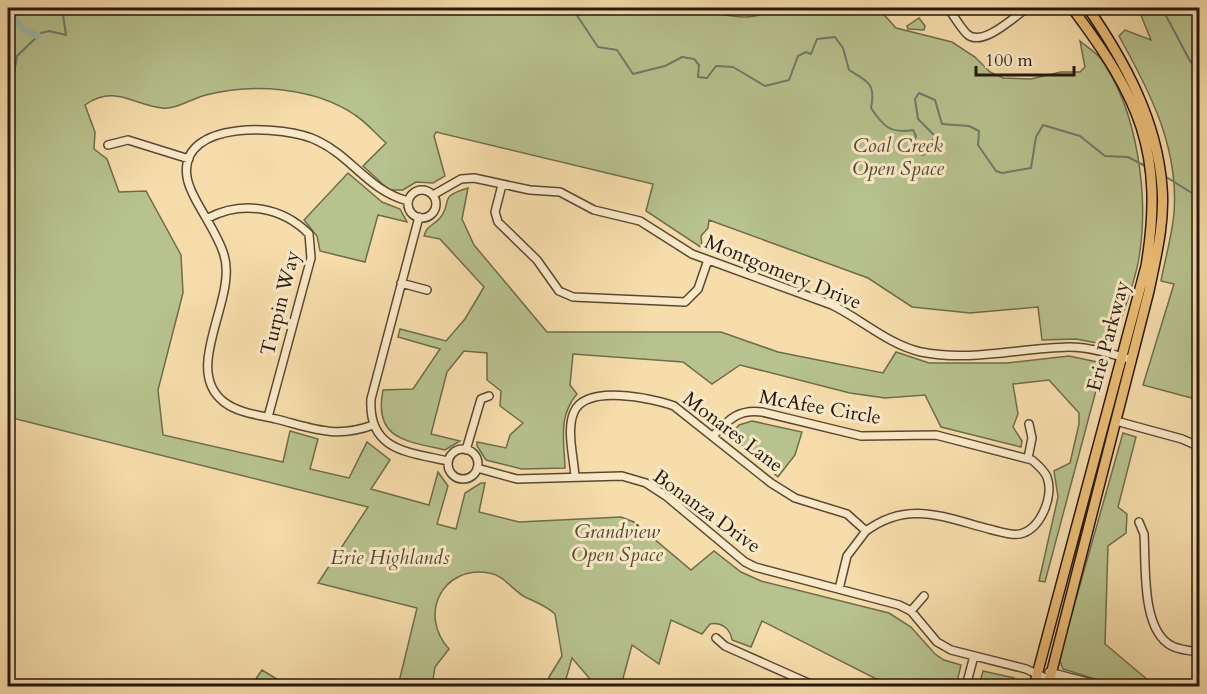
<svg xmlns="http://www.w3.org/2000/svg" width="1207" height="694" viewBox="0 0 1207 694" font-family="Cardo,serif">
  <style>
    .green { fill: #b7c28e; stroke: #6e6c4c; stroke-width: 1.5 }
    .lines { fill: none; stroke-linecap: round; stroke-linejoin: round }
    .stream { stroke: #6d7a6a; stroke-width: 2 }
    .canal { stroke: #9dbcaa; stroke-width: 7 }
    .minor-casing { stroke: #5a4832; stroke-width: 10 }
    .major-casing { stroke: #26170a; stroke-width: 12 }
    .minor { stroke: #fae9c9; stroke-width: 7 }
    .major { stroke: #ecbe76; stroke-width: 9 }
    .labels { text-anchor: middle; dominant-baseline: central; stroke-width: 6; stroke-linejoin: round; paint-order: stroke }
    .park-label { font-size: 20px; font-style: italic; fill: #524a32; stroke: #fae9c9 }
    .street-label { font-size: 20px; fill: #26170a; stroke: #fae9c9 }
  </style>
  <rect width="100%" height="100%" fill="#f7ddac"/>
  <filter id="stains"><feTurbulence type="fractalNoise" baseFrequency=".00333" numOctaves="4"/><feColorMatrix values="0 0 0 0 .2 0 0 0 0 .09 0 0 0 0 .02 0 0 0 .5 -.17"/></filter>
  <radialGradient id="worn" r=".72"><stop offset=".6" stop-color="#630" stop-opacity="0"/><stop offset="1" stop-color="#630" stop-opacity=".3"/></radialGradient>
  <!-- green -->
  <path class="green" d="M8 8H712L709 12C735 17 753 22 776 8H878L896 28 952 42 975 57 990 72 1003 78 1031 79 1061 72H1080L1085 67 1080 41C1087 47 1096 52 1101 59 1138 111 1149 197 1139 258 1134 287 1121 317 1112 346L1076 339 1042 340 1038 307 970 313 912 307 868 278 709 220 708 228 701 236 702 248 646 211 653 184 436 132 434 136 445 176 433 183 416 182 403 190H389L363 166 386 143C376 134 366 122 355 115 314 87 253 83 206 95 193 98 175 110 162 108 134 105 114 84 85 105L95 132 94 149 107 159 119 192 146 191 181 255 183 293 158 390 163 435 283 462 290 431 318 439 310 469 349 478 367 442 390 460 371 489 429 505 438 472 448 486 437 524 456 529 465 493 481 483H485L479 512 519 522 621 517 634 522 691 570 714 551 741 572 761 581 889 613 911 627 935 654 944 660 961 665 956 686H890L762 621 751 647 732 640C730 628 721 622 710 624L702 634 671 620 659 664 632 645 621 686H596L572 658 564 686H550L549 677 562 656 555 614C545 605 538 603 527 598 513 592 505 575 489 573 442 565 418 615 449 649L435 667 432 686H398L417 608 318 583 368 507 8 417Z
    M1138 8H1199V400L1143 385 1174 284 1161 281C1165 259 1172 236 1174 213 1179 147 1150 92 1119 36L1125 30 1151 40Z
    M919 18 925 26 924 30 908 29 907 26Z
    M348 173 382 202 400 209 407 222 378 215 365 262 320 251 317 236 304 220Z
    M468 188 462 219 474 245 547 332H721L778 352 883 373 896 352 929 363H1007L1069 356 1102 363 1104 370 1099 379 1045 582 1039 581 1058 497 1054 471 1070 463 1079 424V413L1049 380 1013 384 1018 414 1013 427 1022 441 1021 447 941 427 925 395 885 398 850 393 740 365 712 384 683 362 573 354 570 385 577 394C558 416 564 440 565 468L522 469 486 460 477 446V442L506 448 510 435 523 423 500 406 501 391 487 380V353L464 351 447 372 431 434 460 441 445 450C407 441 373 440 383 390L413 389 440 349 398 337 400 329 446 341 465 319 484 287 440 239 424 236C427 225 433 226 440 218 453 202 437 197 468 188Z
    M752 421 802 432 795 455 778 477 730 435 739 425Z
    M1123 433 1136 437 1118 507 1127 514 1126 533 1108 546 1105 644 1155 686H1117L1063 669 1059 659Z
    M262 670 288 686H251Z
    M983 671 1014 678 1016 686H979Z"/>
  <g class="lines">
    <!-- stream -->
    <path class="stream" d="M572 8 598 47 617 50 633 74 665 66 682 57 694 59 699 65 698 77 707 78 716 66 733 67 765 86 789 80 798 56 806 52 811 54 817 39 835 37 843 48 849 70C868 81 876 84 871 108 883 126 890 134 913 130L916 136 912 144 922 155 930 152 934 135 918 119 915 99 919 93 935 100 942 124 969 126 979 131 978 145 996 171 1002 173 1031 168 1036 137 1043 125 1080 136 1105 156 1128 157 1147 167
      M1162 8 1190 61 1200 73
      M8 78 14 73 17 56 41 33 49 31 66 35 63 15 71 8
      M1163 175 1200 198
      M1192 361 1200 362"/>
    <!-- canal -->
    <path class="canal" d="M9 14 22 28 38 36"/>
    <defs>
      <path id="minor" d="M948 8C954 16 960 27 967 34 982 48 1014 17 1027 8
        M108 145 128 140 189 159
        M502 185 495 212 498 222 537 260 559 291 573 297 685 302 698 289 708 260
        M408 204a14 14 0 1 1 28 0a14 14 0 1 1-28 0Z
        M433 195 461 179 474 178 530 190 560 192 594 210 640 221 692 254 832 305C861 319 889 345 921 352 970 362 1020 348 1069 347 1090 347 1113 354 1132 360
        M419 217 371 399C368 451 408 452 448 461
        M208 218C243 200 282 207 309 234L311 258 268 417
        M401 283 427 290
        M1116 421 1182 439 1200 447
        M373 425C335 439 312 428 276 419 259 415 238 413 224 402 181 369 238 299 224 255 217 230 190 198 187 177 178 118 286 125 318 141 352 157 369 191 408 201
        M714 435C729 419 739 409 762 412L861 436 936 435 1032 460C1038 465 1044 470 1047 477 1054 496 1041 529 1020 534 1011 536 998 531 989 529 943 517 908 500 866 531
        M448 464a15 15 0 1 1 30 0a15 15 0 1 1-30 0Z
        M466 450 481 399 489 396
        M1028 458 1032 438 1029 424
        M477 468 517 479 622 476 646 483 666 496 745 562 755 567 899 605 911 611 937 642 951 650 1026 669 1050 680 1078 686
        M575 477C574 458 566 430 574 412 586 384 652 398 674 406L771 483 795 498 847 514 866 531 847 556 839 589
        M1139 522 1144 534C1146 565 1141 631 1172 646 1180 650 1191 651 1200 652
        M911 611 924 596
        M716 638 725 646 815 686
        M1049 672 1103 686
        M966 686 974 656"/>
      <path id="major" d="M1034 686 1146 266C1165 152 1139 97 1072 8
        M1048 686 1149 291C1156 257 1165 222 1162 187 1157 120 1125 62 1088 8"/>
    </defs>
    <!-- minor casing -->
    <use href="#minor" class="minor-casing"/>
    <!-- major casing -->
    <use href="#major" class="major-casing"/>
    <!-- minor -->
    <use href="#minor" class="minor"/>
    <!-- major -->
    <use href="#major" class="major"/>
  </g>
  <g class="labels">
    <!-- park labels -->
    <g class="park-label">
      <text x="898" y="145">Coal Creek<tspan x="898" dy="23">Open Space</tspan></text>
      <text x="617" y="531">Grandview<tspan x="617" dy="23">Open Space</tspan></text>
      <text x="390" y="557">Erie Highlands</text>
    </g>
    <!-- street labels -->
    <g class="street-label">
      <text transform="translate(783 272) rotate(22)">Montgomery Drive</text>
      <text transform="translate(280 303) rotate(-76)">Turpin Way</text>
      <text transform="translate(1108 336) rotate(-75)">Erie Parkway</text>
      <text transform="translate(820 407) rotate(10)">McAfee Circle</text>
      <text transform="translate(733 432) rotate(37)">Monares Lane</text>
      <text transform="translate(707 511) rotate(36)">Bonanza Drive</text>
    </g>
  </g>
  <!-- margin -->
  <rect width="1207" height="694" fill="none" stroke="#f7ddac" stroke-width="30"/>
  <rect x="9" y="9" width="1189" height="676" fill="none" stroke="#26170a" stroke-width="3"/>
  <rect x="15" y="15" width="1177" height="664" fill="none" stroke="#26170a" stroke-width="1.5"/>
  <!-- scale -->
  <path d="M976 66v9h98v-9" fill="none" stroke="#26170a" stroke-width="3"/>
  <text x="985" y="66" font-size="18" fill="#26170a" stroke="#fae9c9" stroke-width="4.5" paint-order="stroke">100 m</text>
  <rect width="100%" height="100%" filter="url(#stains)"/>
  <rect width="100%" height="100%" fill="url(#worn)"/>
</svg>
